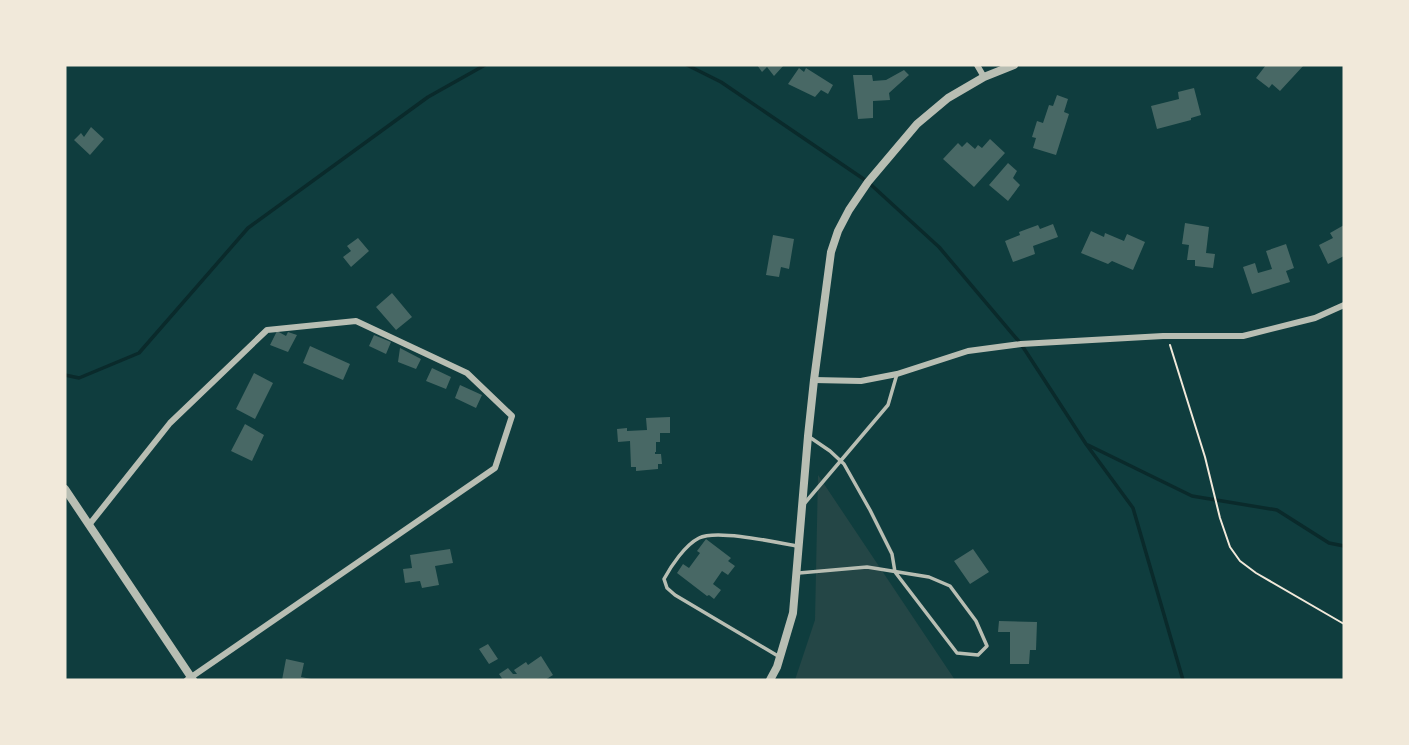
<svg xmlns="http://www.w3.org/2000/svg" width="1409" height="745" viewBox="0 0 1409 745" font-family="Poppins,sans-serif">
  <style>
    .green { fill: #244646 }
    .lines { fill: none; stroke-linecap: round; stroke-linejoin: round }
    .stream { stroke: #0a2a2b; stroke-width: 3.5 }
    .building { fill: #486865 }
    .path { stroke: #f1e9da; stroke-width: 2 }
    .service { stroke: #b8beb3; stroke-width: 3.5 }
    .minor { stroke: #b8beb3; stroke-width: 6 }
    .tertiary { stroke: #b8beb3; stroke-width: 8 }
  </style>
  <rect width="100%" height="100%" fill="#0f3d3e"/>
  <!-- green -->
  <path class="green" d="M818 475 955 680H795L815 620Z"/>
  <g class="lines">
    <!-- stream -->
    <path class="stream" d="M687 65 721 82 868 182 939 247 1021 344 1086 444 1133 508 1183 680
      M65 375 79 378 139 353 248 228 428 97 485 65
      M1088 445 1192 496 1277 510 1329 543 1344 546"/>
  </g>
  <!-- building -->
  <path class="building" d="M757 65H784L774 76 767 67 762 72Z
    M1266 65H1304L1280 91 1272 84 1269 88 1256 78Z
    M799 68 804 72 806 68 833 85 828 94 821 90 815 97 788 84Z
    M904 70 909 75 889 93 890 100 873 101V118L858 119 853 75H872L873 81 886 80Z
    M1194 88 1201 115 1191 118V120L1157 129 1151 106 1179 99 1178 92Z
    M1057 95 1068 99 1064 112 1069 114 1056 155 1033 148 1036 138 1032 137 1037 121 1043 123 1049 105 1053 106Z
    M91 127 104 139 90 155 74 140 81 133 84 137Z
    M990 139 1005 153 974 187 943 159 958 143 962 147 967 142 975 149 978 145 982 148Z
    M1008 163 1017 171 1013 178 1020 185 1008 201 989 185Z
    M1185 223 1209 227 1206 253 1215 254 1213 268 1195 266V260H1187L1189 245 1182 244Z
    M1053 224 1058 237 1033 246 1035 254 1013 262 1005 241 1020 235 1019 232 1038 225 1040 229Z
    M1344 225V256L1328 264 1319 245 1333 238 1330 233Z
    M1091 231 1104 237 1105 233 1124 241 1127 234 1145 242 1133 270 1112 261 1108 264 1081 253Z
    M773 235 794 239 789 269 781 267 779 277 766 275Z
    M358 238 369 251 351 267 343 257 351 251 347 246Z
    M1286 244 1294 268 1286 271 1290 282 1252 294 1243 267 1255 263 1258 273 1272 269 1266 251Z
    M392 293 412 317 396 330 376 307Z
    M277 331 286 336 288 332 297 335 288 352 270 345Z
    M374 335 391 342 386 354 369 346Z
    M310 346 350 364 343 380 303 363Z
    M400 348 421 359 416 369 398 362Z
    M432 368 451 377 446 389 426 381Z
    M254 373 273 383 255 419 236 409Z
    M460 385 482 395 476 408 455 398Z
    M670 417V433H660V442H656V452H655V454H661L662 464H658V469L636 471V467H631L630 441 618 442 617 429 627 428V431L647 430 646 418Z
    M245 424 264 435 252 461 231 451Z
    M706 539 731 558 728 561 735 566 728 575 722 571 713 584 721 590 714 599 709 595 707 596 677 573 683 564 689 568 700 553 697 551Z
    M450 549 453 563 435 566 439 585 422 588 420 581 405 583 403 569 412 568 410 555Z
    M973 549 989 572 970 584 954 561Z
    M999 621 1037 622 1036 650H1030L1029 664H1010V632H998Z
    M488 644 498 659 489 664 479 649Z
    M541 656 553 675 545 680H503L499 674 508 668 513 674H517L514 670 526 662 528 665Z
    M286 659 304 663 301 677 311 679V680H282Z"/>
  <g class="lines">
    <!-- path -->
    <path class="path" d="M1170 345 1205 457 1220 518 1230 547 1240 561 1256 573 1344 624"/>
    <!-- service -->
    <path class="service" d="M804 504 888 405 897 374
      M799 573 867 567 929 577 950 586 976 621 987 646 978 655 957 653 895 572 892 554 870 510 844 464 830 451 808 436
      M778 656 675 595 667 588 664 579C671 566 685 545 699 538 716 529 775 542 796 546"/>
    <!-- minor -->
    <path class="minor" d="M977 65 984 77
      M814 380 861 381 897 374 968 351 1021 344 1163 336H1243L1315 318 1344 305
      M89 525 170 423 267 330 356 321 467 373 512 416 495 468 187 680"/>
    <!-- tertiary -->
    <path class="tertiary" d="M65 489 193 680
      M770 680 777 667 793 613 808 436 814 380 831 252 838 231 849 210 868 182 917 124 948 98 984 77 1014 65"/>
  </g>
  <!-- border -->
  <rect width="1409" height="745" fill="none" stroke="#f1e9da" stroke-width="133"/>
</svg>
